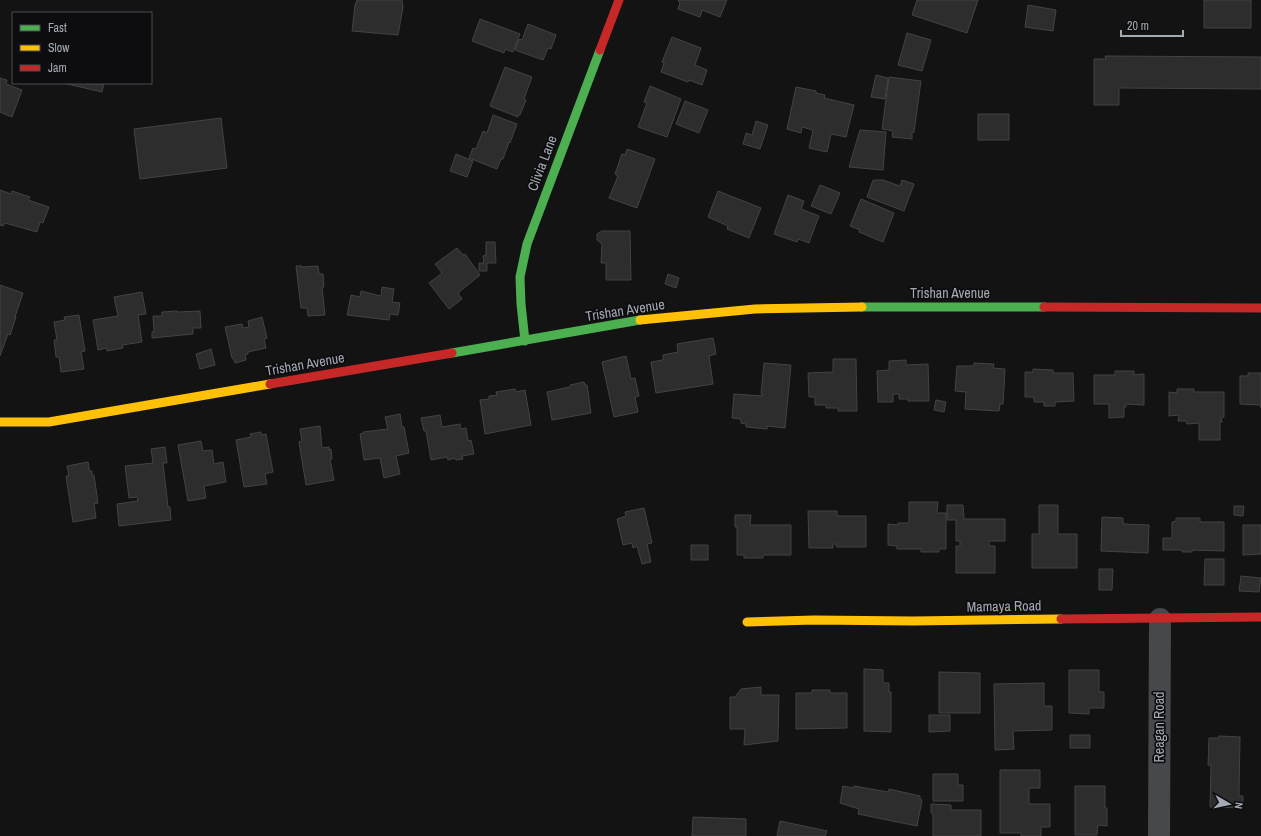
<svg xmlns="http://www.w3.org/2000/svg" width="1261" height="836" viewBox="0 0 1261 836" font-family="'Archivo Narrow',sans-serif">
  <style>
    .building { fill: #2d2d2e; stroke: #424346 }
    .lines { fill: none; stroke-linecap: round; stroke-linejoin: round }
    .street { stroke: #47484b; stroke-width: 22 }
    .fast { stroke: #4caf50; stroke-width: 9 }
    .slow { stroke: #ffc107; stroke-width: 9 }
    .jam { stroke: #c62828; stroke-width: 9 }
    .labels { text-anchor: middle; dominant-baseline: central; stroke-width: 3.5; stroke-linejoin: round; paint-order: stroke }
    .street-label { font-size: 14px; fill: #a4aab3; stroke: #0d0d0f }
  </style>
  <rect width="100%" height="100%" fill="#131313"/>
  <!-- building -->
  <path class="building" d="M357 0H402L403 7 398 35 352 31 355 5Z
    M679 0H727L720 17 702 10 700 17 678 9 680 2 678 1Z
    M917 0H978L967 33 912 15Z
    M1204 0H1251V28H1204Z
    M1028 5 1056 10 1053 31 1025 27Z
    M480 19 520 34 513 52 505 49 504 53 472 41Z
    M528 24 556 35 551 49 548 48 543 60 515 50 519 39 522 40Z
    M907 33 931 40 922 71 898 65Z
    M672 37 701 48 695 65 707 70 702 85 689 80 688 82 661 72 664 63 662 62Z
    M1105 56 1261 57V89L1119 88V105H1094V59H1106Z
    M505 67 532 77 524 99 526 100 520 115H518V117L490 106Z
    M876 75 888 78 885 99 871 97Z
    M889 77 921 81 914 132 912 133V139L892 137 893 131 882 129Z
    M0 78 7 80 6 84 22 90 12 117 0 112Z
    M63 83H104L102 92Z
    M650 86 681 99 667 137 638 127 647 103 644 102Z
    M796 87 816 91V93L825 95 824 98 854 105 846 137 831 134 827 152 809 148 813 130 802 127 801 133 787 129Z
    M685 101 708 110 699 133 676 124Z
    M978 114H1009V140H978Z
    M493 115 517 124 510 143 509 142 503 159H501L497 169 469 158 473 148 476 149 483 131 487 133Z
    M221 118 227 168 140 179 134 129Z
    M756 121 768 125 760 149 743 144 746 133 752 135Z
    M860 130 886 132 883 170 849 167Z
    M627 149 655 159 637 208 609 198 618 176 615 174 622 154 625 155Z
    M456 154 473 161 467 177 450 171Z
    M873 180H883L900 186 902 180 914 184 904 211 867 197Z
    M820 185 840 193 831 214 811 206Z
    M0 190 11 194 12 191 30 197 28 200 49 207 43 223 40 222 37 232 5 223 3 226 0 225Z
    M718 191 761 208 749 238 727 229 728 226 708 217Z
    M788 195 804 201 801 209 819 216 809 243 798 239 797 242 774 234Z
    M861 199 894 213 883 242 859 232 860 230 850 226Z
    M602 231H630L631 280H606V263H601L602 244 597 240V234Z
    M486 242H495L496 263H487V271H479V263H484L483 256 486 255Z
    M457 248 463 255 465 254 480 275 458 293 462 299 449 309 429 283 442 273 435 264Z
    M296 266H302V267L318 266 319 274H323L324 287H322L325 315 308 316 307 308H301Z
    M668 274 679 278 676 288 665 284Z
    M0 285 23 293 15 317H16L10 335 8 334 0 356Z
    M382 287 394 289 392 302 400 303 398 315 390 314 389 320 347 315 351 295 360 297 361 291 381 296Z
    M142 292 146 314 138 315 142 342 122 345 123 348 107 351V348L98 350 93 320 118 316 114 297Z
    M177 311V312L200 311 201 328H193V334L152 338V332H154L153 316H162V312Z
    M79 315 85 351 81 352 84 369 61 372 59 357H56L54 340H57L54 322 65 320 64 317Z
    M262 317 267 338 264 339 266 348 248 352V354L245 355 246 360 235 363 233 358H232L225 327 242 324 243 328 249 327 248 321Z
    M713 338 716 354 709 356 713 384 656 393 651 362 663 360V355L678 352 677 344Z
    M211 349 215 365 200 369 196 354Z
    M626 356 631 379 635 378 639 396 635 397 638 412 614 417 602 362Z
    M833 359H856L857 411H838V408H826V405H815V397H809L808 373 833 372Z
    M906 360V365L928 364 929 401H908V399H899V394H893V402H878L877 371 889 370V361Z
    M764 363 791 365 785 428 767 426V429L746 427V424L741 423V419L732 418 734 394 763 396V394H761Z
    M974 363 994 364 993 368 1005 369 1003 404H1000L999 411 965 409 966 392 955 391 957 366H974Z
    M1033 369 1053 370V373H1073L1074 401 1055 402V406H1044V402H1034V397H1025V372H1033Z
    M1115 371H1134V375L1144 374V405L1126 404V407H1124V417L1109 418V404H1094V375H1115Z
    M1248 373H1261V408L1260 405 1240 404V376H1248Z
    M584 382 585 385H587L591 413 552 420 547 392 570 387V385Z
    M515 389 516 392 525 390 531 425 485 434 480 400 489 399V396L497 395 496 392Z
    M1177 389H1194V392H1224V417L1221 418 1222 422H1220V440H1199V423L1187 424 1186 421H1178L1179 415 1169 416V392L1177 393Z
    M936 400 946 402 944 412 934 410Z
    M400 414 402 427H404L409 453 396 456 400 474 384 478 380 458 364 460 360 434 364 433 363 432 388 429 385 417Z
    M440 415 442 427 460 424 461 429 466 428 468 441 471 440 474 454 462 456 463 459 456 460 455 458 448 460 447 457 431 460 426 431H424L421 418Z
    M320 426 322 448 329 447V450L331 449 332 459H330L334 480 306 485 299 442 302 441 300 429Z
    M261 432V435L266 434 273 472 265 474 267 484 244 487 236 440 251 437 250 434Z
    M201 441 203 451 212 450 214 464 223 462 226 482 204 486 206 498 188 501 178 445Z
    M165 447 167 463H163L168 507H170L171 520 119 526 117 504 138 501 137 497 129 498 125 466 153 463 151 449Z
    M88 462 90 472 92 471V475H94L98 503 94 504 96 518 73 522 66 476H69L67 466Z
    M909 502H938L937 513H946V549H939V552H921V549H897V546L888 545V524L898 525V523H909Z
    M947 505H963L964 519H1005V541H989V546H995V573H956V546H960V541H956V520H947Z
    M1039 505H1058V534H1077V568H1032V534H1039Z
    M1234 506H1244L1243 516 1234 515Z
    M644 508 652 543 647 544 651 562 642 564 637 546 633 548 632 543 623 545 617 519 626 516 625 512Z
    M808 511H837V516H866V547H837L836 544H833V548H809Z
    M735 515H751L750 525H791V555H763V558H744V555H737V527H735Z
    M1102 517 1123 518V524L1149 525 1148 553 1101 551Z
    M1176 518H1200V522H1224V551L1192 550V552H1182V550H1163V538H1172V522L1176 521Z
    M1243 525H1261V554L1243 555Z
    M691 545H708V560H691Z
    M1205 559H1224V585H1204Z
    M1099 569H1113L1112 590H1099Z
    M1241 576 1261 578 1259 592 1239 591Z
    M864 669 883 670V683H889V692H891V732L864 731Z
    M1069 670H1099V692H1104V708H1089V714L1069 713Z
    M939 672 980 673V713H939Z
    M1044 683V706H1052V730L1013 731 1014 749 995 750 994 684Z
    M761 687V695H779L778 741 744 745 745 729H730V697H735L741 689Z
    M812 690H830V693H847V728L796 729V693H812Z
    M929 715H950V731L929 732Z
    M1070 735H1090V748H1070Z
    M1219 736 1240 737 1239 796H1243V808L1210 807 1211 765H1208L1209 738H1219Z
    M1000 770H1040V788H1029V804H1050V827H1041V836H1021V833H1000Z
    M933 774H958V785H963V801H933Z
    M843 786 853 788 854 786 888 792 889 789 920 796V799L922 800 917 826 858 814 859 809 840 803Z
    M1075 786H1105V808H1107V826L1098 825 1097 835H1075Z
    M931 804 951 805V810H981V836H933V813H931Z
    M693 817 746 819V836H692Z
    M780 821 827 831 825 836H777Z"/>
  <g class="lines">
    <!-- street -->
    <path class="street" d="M1159 836 1160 619"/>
    <!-- fast -->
    <path class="fast" d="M862 307H1044
      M525 341 521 304 520 277 527 244 600 50
      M452 353 640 320"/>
    <!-- slow -->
    <path class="slow" d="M640 320 755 309 862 307
      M0 422H49L270 384
      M747 622 814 620 913 621 1061 619"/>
    <!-- jam -->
    <path class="jam" d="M600 50 619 0
      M1044 307 1261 308
      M270 384 452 353
      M1061 619 1261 617"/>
  </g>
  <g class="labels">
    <!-- street labels -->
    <g class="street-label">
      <text transform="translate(542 163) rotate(-69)">Clivia Lane</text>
      <text x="950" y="293">Trishan Avenue</text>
      <text transform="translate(625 310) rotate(-9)">Trishan Avenue</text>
      <text transform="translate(305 364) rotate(-10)">Trishan Avenue</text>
      <text transform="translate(1004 606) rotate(-1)">Mamaya Road</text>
      <text transform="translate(1159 727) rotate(-90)">Reagan Road</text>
    </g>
  </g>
  <!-- legend -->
  <rect x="12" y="12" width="140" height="72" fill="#0d0d0f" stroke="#494c51"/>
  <rect x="20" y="25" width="20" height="6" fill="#4caf50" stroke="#494c51"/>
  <text x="48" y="32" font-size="12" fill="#a4aab3">Fast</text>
  <rect x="20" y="45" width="20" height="6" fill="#ffc107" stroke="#494c51"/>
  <text x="48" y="52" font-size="12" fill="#a4aab3">Slow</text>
  <rect x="20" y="65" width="20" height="6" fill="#c62828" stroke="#494c51"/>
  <text x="48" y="72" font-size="12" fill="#a4aab3">Jam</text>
  <!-- north arrow -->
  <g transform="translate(1229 804) rotate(99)" stroke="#0d0d0f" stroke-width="3" paint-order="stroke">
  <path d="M0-3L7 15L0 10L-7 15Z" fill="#a4aab3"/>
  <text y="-6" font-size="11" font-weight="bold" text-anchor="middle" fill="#a4aab3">N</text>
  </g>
  <!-- scale -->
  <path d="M1121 30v6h62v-6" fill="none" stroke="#a4aab3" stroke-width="2"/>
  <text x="1127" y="30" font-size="12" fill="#a4aab3" stroke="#0d0d0f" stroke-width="3" paint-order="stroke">20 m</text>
</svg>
